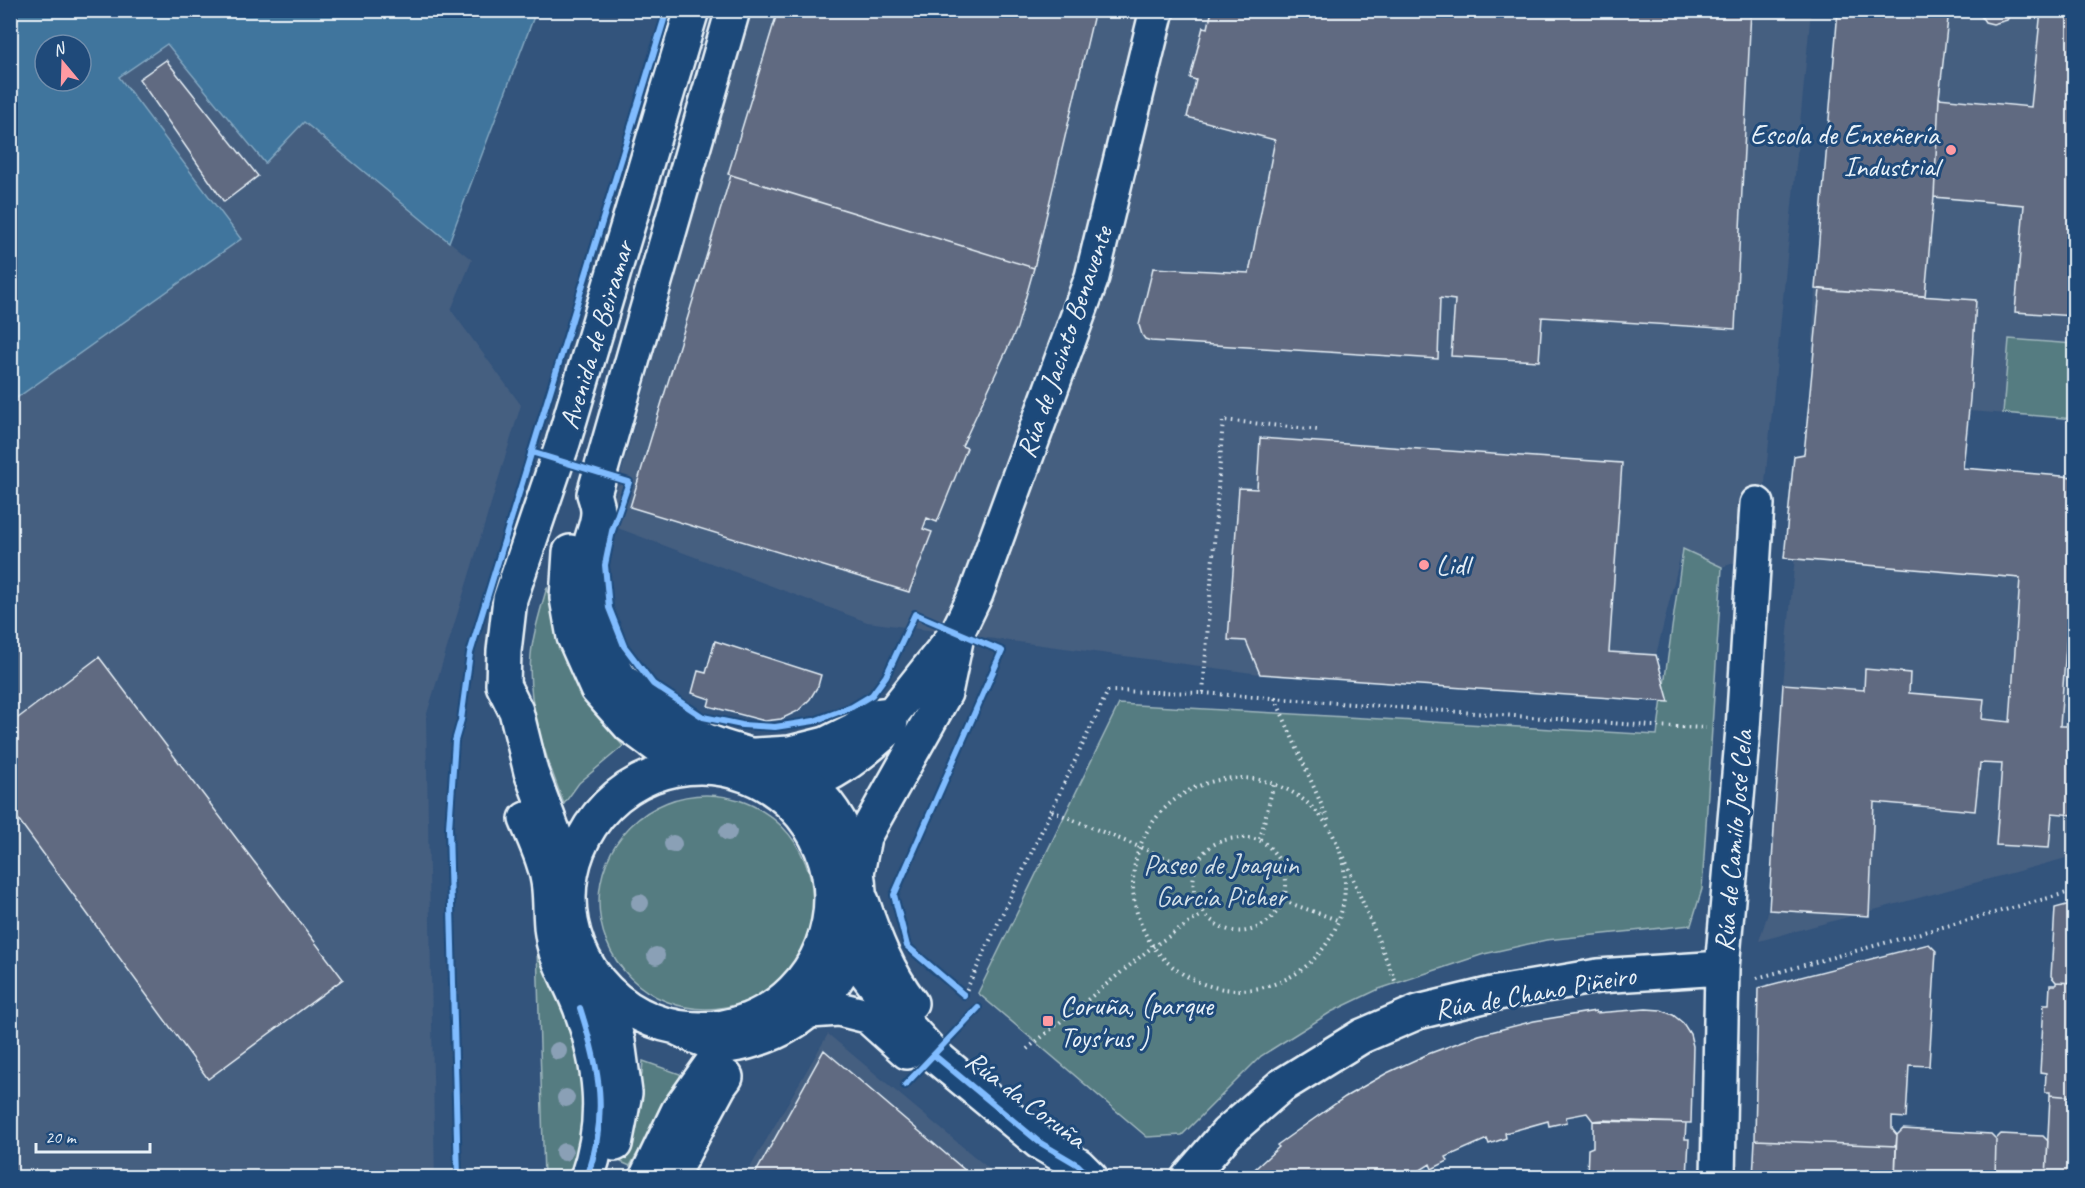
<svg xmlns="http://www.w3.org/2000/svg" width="2085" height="1188" viewBox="0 0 2085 1188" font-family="Caveat,sans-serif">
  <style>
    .built { fill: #445e80 }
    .green { fill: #557b81; stroke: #9eb6bc; stroke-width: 1.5 }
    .water { fill: #40759d; stroke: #83a7c1; stroke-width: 1.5; fill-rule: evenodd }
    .building { fill: #616b81; stroke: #e8f1f8; stroke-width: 1.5 }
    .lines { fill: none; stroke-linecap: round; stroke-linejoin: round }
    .minor-casing { stroke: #e8f1f8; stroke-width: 38 }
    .primary-casing { stroke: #e8f1f8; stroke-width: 38 }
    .path { stroke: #e8f1f8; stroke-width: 4; stroke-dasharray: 1.5 4.5; stroke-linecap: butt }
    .minor { stroke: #1f4a7a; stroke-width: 33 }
    .primary { stroke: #1f4a7a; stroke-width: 33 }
    .cycleway-casing { stroke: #1f4a7a; stroke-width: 10 }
    .cycleway { stroke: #80bcff; stroke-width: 6 }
    .tree { fill: #8aa0b6 }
    .poi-dot { fill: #ff9aa2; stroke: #1f4a7a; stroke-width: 2 }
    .labels { text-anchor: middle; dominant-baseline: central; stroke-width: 6; stroke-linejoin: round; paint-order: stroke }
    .poi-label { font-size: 28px; fill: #e8f1f8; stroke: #1f4a7a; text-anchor: start }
    .street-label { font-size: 28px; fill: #e8f1f8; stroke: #1f4a7a }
    .park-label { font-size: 28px; fill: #d2dfe6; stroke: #1f4a7a }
  </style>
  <rect width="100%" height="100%" fill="#33547c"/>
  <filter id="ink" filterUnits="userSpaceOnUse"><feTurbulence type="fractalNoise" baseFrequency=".0167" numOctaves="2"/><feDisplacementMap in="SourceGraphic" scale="12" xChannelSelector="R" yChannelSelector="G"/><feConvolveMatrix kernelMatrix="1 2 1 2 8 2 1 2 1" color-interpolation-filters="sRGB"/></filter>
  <g filter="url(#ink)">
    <!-- built -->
    <path class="built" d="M750 11H1811L1758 555 1722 567 1682 550 1656 655 1669 702 1260 674 867 622 607 524Z
      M1838 11H2074V419L1969 411 1963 468 2074 477V856L1759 941 1769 910 1783 684 1810 396 1815 289Z
      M167 43 265 163 304 122 472 260 451 310 521 405 426 717 435 1177H11L10 402 240 239 119 77Z
      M828 1034 910 1103 999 1177 744 1178Z"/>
    <!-- green -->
    <path class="green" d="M2009 339 2074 344V419L2003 413Z
      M1683 549 1722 567 1702 889 1691 925 1546 940 1484 954 1379 989 1331 1012 1261 1056 1182 1135 1147 1137 978 993 1119 704 1657 735Z
      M547 587C553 621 560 655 577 686 589 708 607 727 623 746L579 783 564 804C546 756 526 708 531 655 533 632 541 609 547 587Z
      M599 902a107 107 0 1 1 214 0a107 107 0 1 1-214 0Z
      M537 948 571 1026 590 1114 573 1177H544Z
      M643 1061 680 1074 681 1078 630 1166 621 1162C631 1128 641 1096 643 1061Z"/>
    <!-- water -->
    <path class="water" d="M11 10H536V11L449 242 304 122 265 163 167 44 119 77 241 239 11 402ZM45 45H81V81H45Z"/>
    <!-- building -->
    <path class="building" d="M778 10H1095L1034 268 728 174Z
      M1212 10H1751L1735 329 1542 317 1539 361 1451 356 1455 300 1440 298 1438 359 1151 341 1145 339 1142 335 1139 325 1153 268 1249 273 1275 140 1187 117 1196 80 1190 78 1203 27 1208 28Z
      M1838 10H1949L1939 98 1934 197 1925 296 1815 289Z
      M1977 10H2013L2007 20 1993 24 1985 22Z
      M2041 10H2074V316L2015 312 2024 205 1934 197 1939 98 2031 107Z
      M166 60 258 176 224 202 139 79Z
      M731 175 1034 268 1017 328 962 446 967 448 937 522 927 518 923 529 932 532 909 592 630 507Z
      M1820 289 1976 300 1970 399 1963 468 2074 477V581L2071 580 2060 726H2067V712L2074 710V815L2052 813 2049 848 1996 845 2002 764 1980 763 1975 811 1874 802 1869 916 1769 910 1783 684 1864 690 1865 669 1910 673 1909 693 1984 699 1982 719 2010 722 2020 578 1784 558 1794 456 1804 454Z
      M1260 438 1622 463 1609 652 1656 655 1669 702 1260 674 1246 641 1228 640 1239 488 1257 489Z
      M715 641 821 675 818 686 810 699 798 711 781 719 765 721 708 706 710 699 692 693 698 671 706 673Z
      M99 657 343 979 208 1079 10 808V724Z
      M2074 903V983L2056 982 2051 976 2055 908Z
      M1929 944 1936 951 1929 1066 1909 1065 1906 1118 1892 1117V1129L1897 1135 1896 1146 1755 1140 1758 988Z
      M2056 982 2074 983V1097L2050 1095V1092H2045L2046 1073 2040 1072 2044 1004H2049L2050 985H2056Z
      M1646 1009 1661 1010 1673 1015 1683 1023 1690 1034 1693 1046 1691 1123 1593 1121 1587 1113 1566 1117 1567 1122 1549 1126 1548 1121 1505 1133 1506 1138 1489 1144 1487 1139 1446 1157 1448 1161 1432 1169 1430 1164 1408 1178H1245L1279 1147 1277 1145 1345 1097 1387 1073 1428 1054 1479 1035 1534 1021 1596 1011V1013Z
      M824 1050 974 1178H753Z
      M2050 1095 2074 1097V1178H2046Z
      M1603 1120 1686 1123 1685 1139H1689L1687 1178H1587L1588 1149 1593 1147V1121Z
      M1903 1129 1991 1134 1996 1139 1995 1178H1895L1897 1135Z
      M2001 1134 2043 1136 2048 1141 2046 1178H1995L1996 1139Z
      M1755 1140 1896 1146 1895 1178H1753Z"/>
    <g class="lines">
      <defs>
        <path id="minor" d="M755 755 790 753 826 744 854 730 874 716 892 714
          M767 785C773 785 780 787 786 787 823 787 864 752 890 728L892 714 955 635
          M858 868 864 837 945 693 958 631 976 594 1092 277 1157 10
          M1188 1178 1227 1133 1281 1086 1362 1036 1418 1012 1492 994 1598 976 1722 968
          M1718 1178 1722 968 1743 729 1757 504"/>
        <path id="primary" d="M570 552 567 598 574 637 597 689 630 726 686 767
          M569 898a131 131 0 1 1 262 0a131 131 0 1 1-262 0Z
          M526 819C535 841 547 865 549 889 551 911 549 931 556 952 563 971 573 989 580 1007 601 1066 608 1118 587 1178
          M574 859 558 844 531 772 516 711 503 685 504 651 510 599 563 443 692 10
          M862 901C874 937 888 973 911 1003
          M840 939 900 1018 934 1055 1039 1142 1078 1165 1091 1178
          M599 982 618 1041 625 1093 615 1144
          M810 1011 839 1009 867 1016 907 1052
          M673 1026C689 1034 705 1042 723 1045 738 1048 774 1034 787 1026 824 1005 854 964 858 921 865 857 839 795 780 766 757 754 730 752 707 741 680 729 661 715 640 696 633 689 622 682 617 673 614 667 611 659 608 652 595 622 585 590 588 556 589 541 598 527 598 512 598 506 596 500 594 494L733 10
          M646 1178 678 1111 715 1059 739 1031
          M670 1178 720 1085 726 1077"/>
      </defs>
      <!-- minor casing -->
      <use href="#minor" class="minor-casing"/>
      <!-- primary casing -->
      <use href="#primary" class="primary-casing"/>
      <!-- path -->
      <path class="path" d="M1203 693 1651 726 1706 728
        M1275 698 1329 822
        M1133 884a106 106 0 1 1 212 0a106 106 0 1 1-212 0Z
        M1052 811 1195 870
        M1248 838C1262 839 1269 845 1277 857 1308 900 1253 955 1212 921 1184 899 1187 850 1225 840 1232 838 1240 838 1248 838Z
        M1260 839 1274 783
        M1344 857 1396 983
        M1284 901 1340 921
        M1757 978 2074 891
        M964 995 1108 691 1203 693 1223 420 1318 430
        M1027 1049 1151 948 1203 914"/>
      <!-- minor -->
      <use href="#minor" class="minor"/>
      <!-- primary -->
      <use href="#primary" class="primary"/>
      <defs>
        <path id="cycleway" d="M531 452 629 482 612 531 605 565 609 608 624 646 653 684 703 717 742 725 775 727 814 721 852 707 872 695 886 676 915 614 1002 651 894 895 907 946 964 995
          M580 1008C600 1070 609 1114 587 1178
          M934 1055 1039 1142 1078 1165 1091 1178
          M905 1085 978 1008
          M458 1178 449 828 455 741 461 720 470 653 667 10"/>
      </defs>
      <!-- cycleway casing -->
      <use href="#cycleway" class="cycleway-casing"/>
      <!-- cycleway -->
      <use href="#cycleway" class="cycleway"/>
    </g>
    <!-- trees -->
    <g class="tree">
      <circle cx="728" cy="832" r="9"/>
      <circle cx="673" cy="844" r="9"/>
      <circle cx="640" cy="903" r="9"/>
      <circle cx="656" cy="956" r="9"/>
      <circle cx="558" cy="1051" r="9"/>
      <circle cx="566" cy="1098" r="9"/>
      <circle cx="564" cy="1152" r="9"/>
    </g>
  </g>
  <!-- markers -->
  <g class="poi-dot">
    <circle cx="1951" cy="150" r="6"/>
    <circle cx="1424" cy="565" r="6"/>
    <rect x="1042" y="1015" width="12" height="12" rx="3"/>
  </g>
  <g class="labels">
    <!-- poi labels -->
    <g class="poi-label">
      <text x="1939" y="134" text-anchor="end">Escola de Enxeñería<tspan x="1939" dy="32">Industrial</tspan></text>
      <text x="1436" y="565">Lidl</text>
      <text x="1060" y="1005">Coruña, (parque<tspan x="1060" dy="32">Toys'rus )</tspan></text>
    </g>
    <!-- street labels -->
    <g class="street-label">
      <text transform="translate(596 335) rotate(-73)">Avenida de Beiramar</text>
      <text transform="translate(1064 342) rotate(-71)">Rúa de Jacinto Benavente</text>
      <text transform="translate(1733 841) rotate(-85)">Rúa de Camilo José Cela</text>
      <text transform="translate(1535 992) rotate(-10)">Rúa de Chano Piñeiro</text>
      <text transform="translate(1026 1099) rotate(37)">Rúa da Coruña</text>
    </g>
    <!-- park labels -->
    <g class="park-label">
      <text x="1221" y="864">Paseo de Joaquin<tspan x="1221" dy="32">García Picher</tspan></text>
    </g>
  </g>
  <!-- margin -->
  <rect width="2085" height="1188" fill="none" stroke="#1f4a7a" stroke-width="36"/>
  <rect x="18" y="18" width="2049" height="1152" fill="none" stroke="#e8f1f8" stroke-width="2" filter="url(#ink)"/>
  <!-- north arrow -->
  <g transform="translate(63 63) rotate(341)"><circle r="28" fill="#1f4a7a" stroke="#6f8dac" stroke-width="1.5"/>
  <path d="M0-4.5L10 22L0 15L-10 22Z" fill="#ff9aa2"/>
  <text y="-9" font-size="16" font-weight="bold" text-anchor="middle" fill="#e8f1f8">N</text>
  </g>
  <!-- scale -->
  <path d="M36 1143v9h114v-9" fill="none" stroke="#e8f1f8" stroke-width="3"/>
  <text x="45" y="1143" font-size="18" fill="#e8f1f8" stroke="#1f4a7a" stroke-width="4.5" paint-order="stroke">20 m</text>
</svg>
